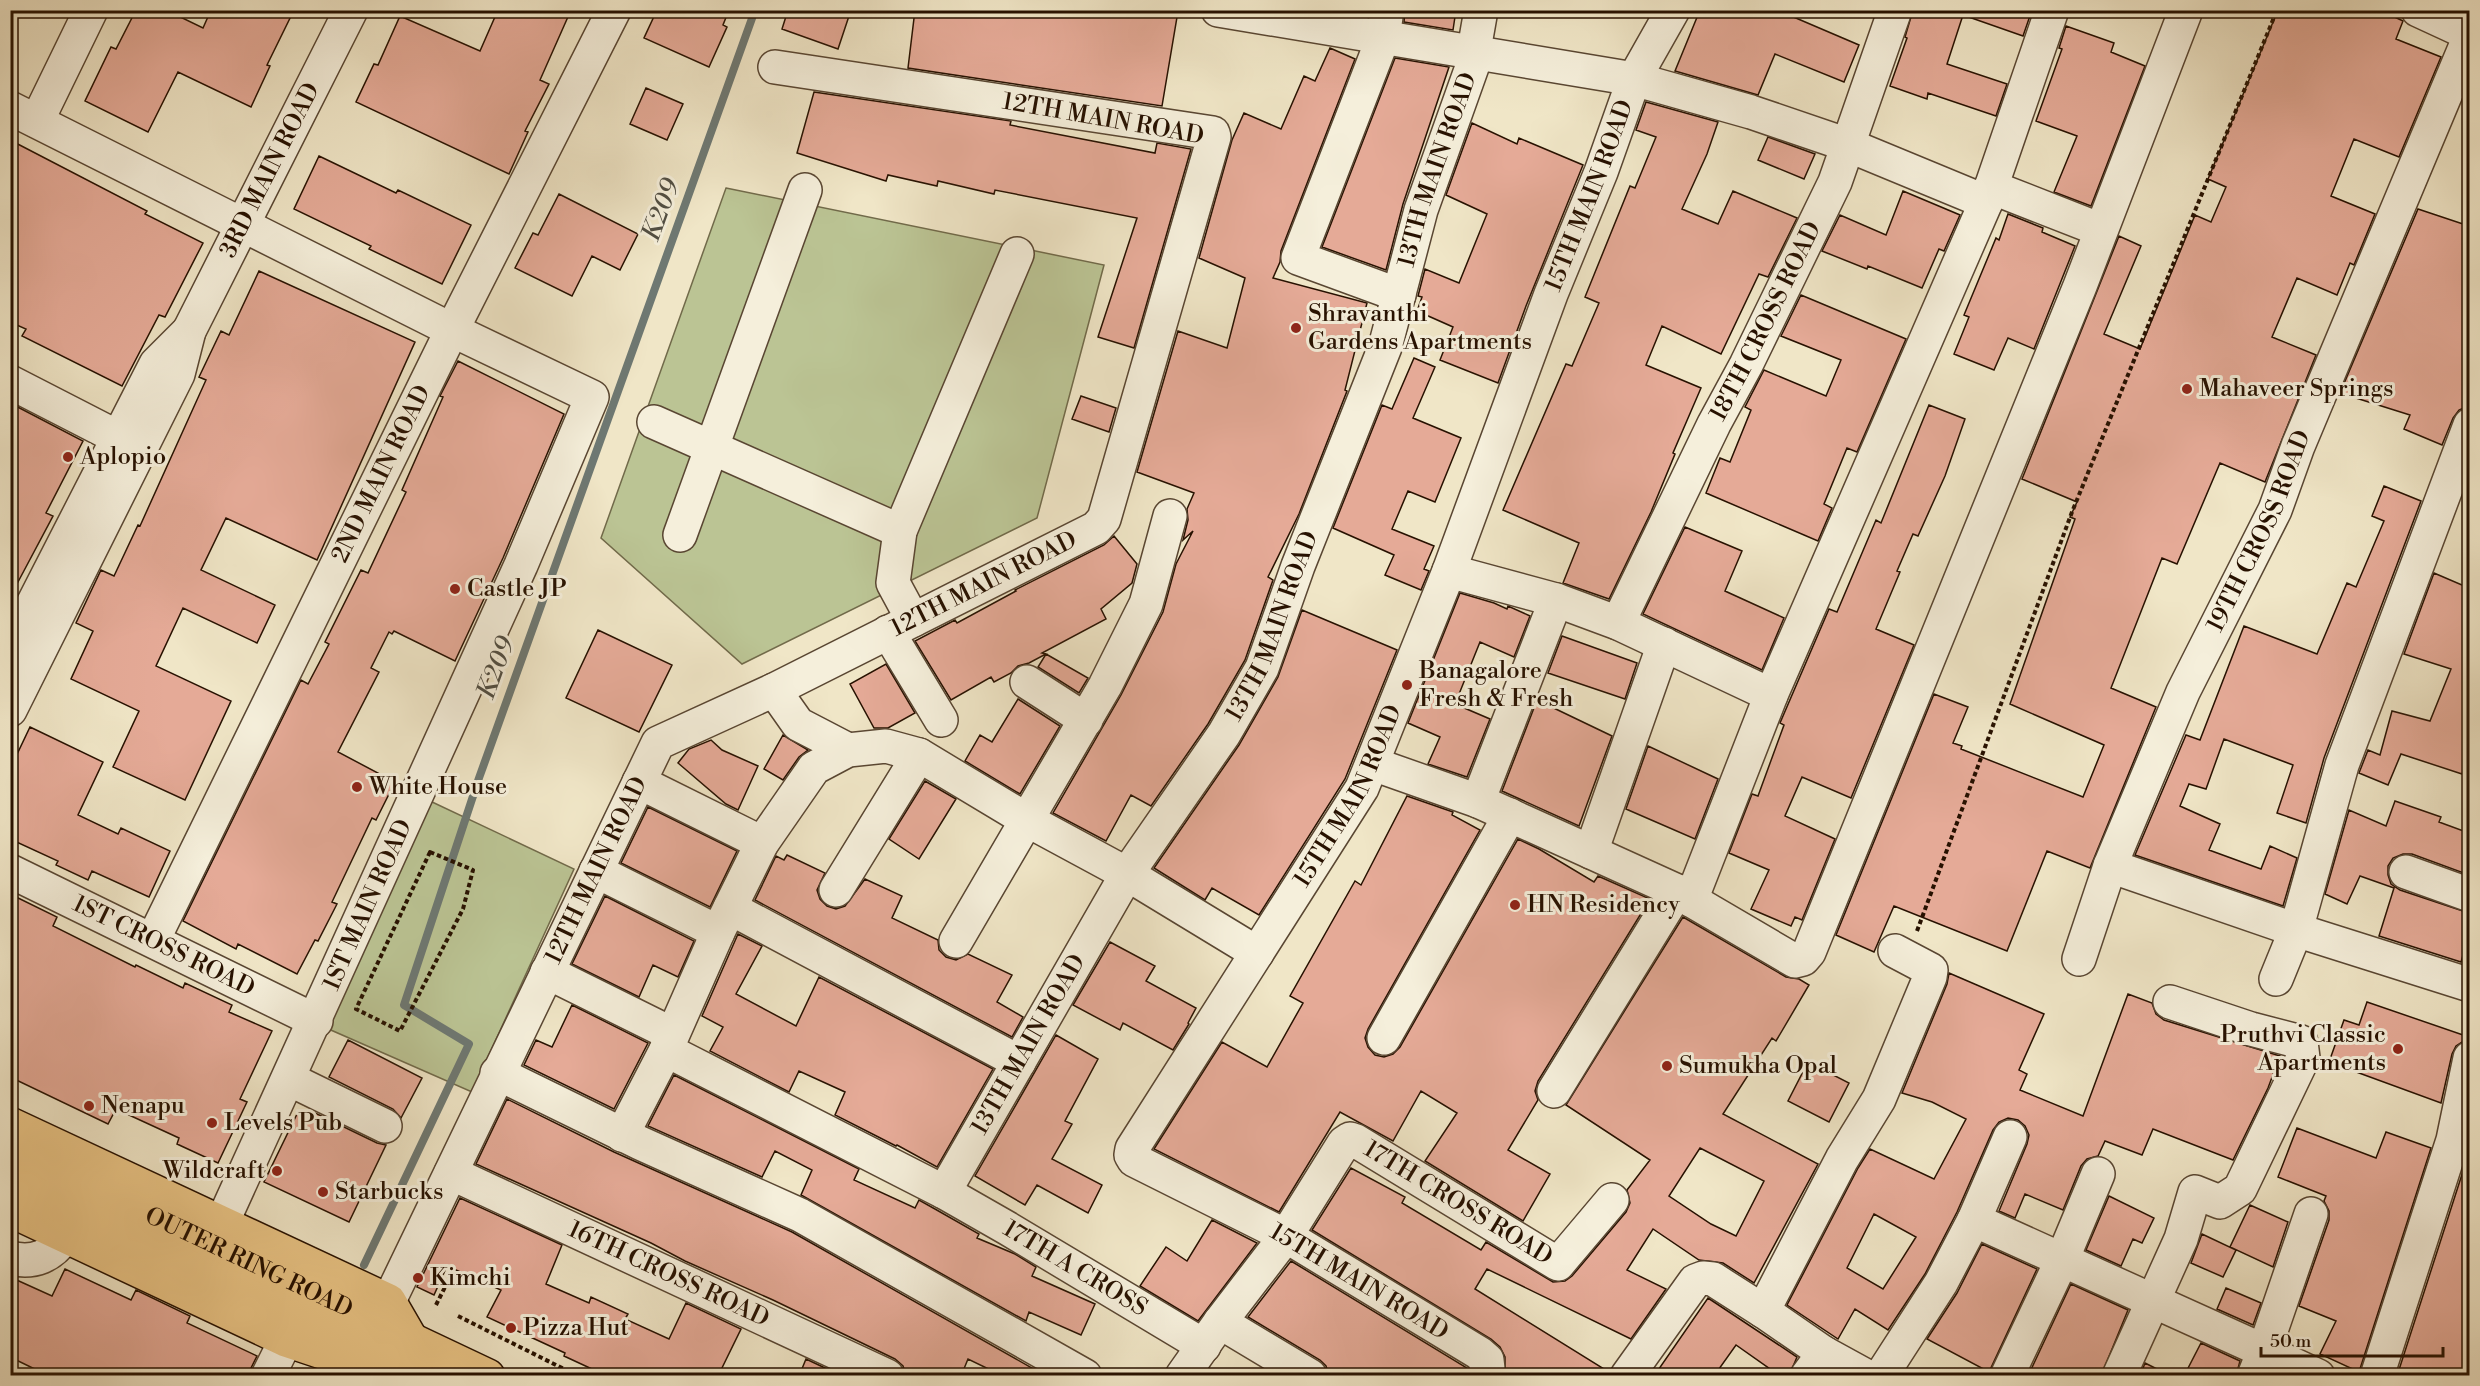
<svg xmlns="http://www.w3.org/2000/svg" width="2480" height="1386" viewBox="0 0 2480 1386" font-family="'Libre Bodoni',serif">
  <style>
    .green { fill: #bbc494; stroke: #716a4a; stroke-width: 1.5 }
    .lines { fill: none; stroke-linecap: round; stroke-linejoin: round }
    .stream { stroke: #6e7872; stroke-width: 8 }
    .building { fill: #e5aa97; stroke: #271100; stroke-width: 1.5; fill-rule: evenodd }
    .minor-casing { stroke: #594632; stroke-width: 36 }
    .major-casing { stroke: #271100; stroke-width: 36 }
    .highway-casing { stroke: #271100; stroke-width: 36 }
    .path { stroke: #271100; stroke-width: 4; stroke-dasharray: 4.5 3; stroke-linecap: butt }
    .minor { stroke: #f5efdb; stroke-width: 33 }
    .major { stroke: #e8c384; stroke-width: 33 }
    .highway { stroke: #e8c384; stroke-width: 33 }
    .poi-dot { fill: #8f2418; stroke: #f5efdb; stroke-width: 2 }
    .labels { text-anchor: middle; dominant-baseline: central; stroke-width: 6; stroke-linejoin: round; paint-order: stroke }
    .street-label { font-size: 24px; fill: #271100; stroke: #f5efdb }
    .poi-label { font-size: 24px; fill: #271100; stroke: #f5efdb; text-anchor: start }
    .water-label { font-size: 26px; font-style: italic; fill: #504d42; stroke: #f5efdb }
  </style>
  <rect width="100%" height="100%" fill="#f0e6c7"/>
  <filter id="stains"><feTurbulence type="fractalNoise" baseFrequency=".00333" numOctaves="4"/><feColorMatrix values="0 0 0 0 .2 0 0 0 0 .09 0 0 0 0 .02 0 0 0 .5 -.17"/></filter>
  <radialGradient id="worn" r=".72"><stop offset=".6" stop-color="#630" stop-opacity="0"/><stop offset="1" stop-color="#630" stop-opacity=".3"/></radialGradient>
  <!-- green -->
  <path class="green" d="M726 188 1104 265 1037 518 742 664 601 538Z
    M430 801 574 869 472 1092 324 1027Z"/>
  <g class="lines">
    <!-- stream -->
    <path class="stream" d="M364 1265 469 1044 404 1005 479 778 755 10"/>
  </g>
  <!-- building -->
  <path class="building" d="M136 10H166L203 28 211 10H294L267 65 270 66 251 107 178 72 148 132 85 101 111 47 116 49Z
    M498 10H571L540 80 549 84 525 131 528 132 509 174 356 102 374 64 378 65 400 16 480 51Z
    M657 10H729L723 25 727 27 709 67 644 38Z
    M788 10H851L838 49 782 29Z
    M915 10H1138L1177 17 1162 106 908 68Z
    M1405 10H1456L1453 30 1404 22Z
    M1700 10H1777L1859 45 1844 82 1775 54 1758 95 1675 71Z
    M1913 10H2032L2023 36 1963 15 1947 64 2007 84 1996 116 1928 93 1927 99 1890 86 1907 38 1905 37Z
    M2278 10H2380L2403 21 2396 39 2441 57 2399 157 2354 139 2331 196 2375 214 2354 265 2350 263 2337 295 2297 278 2272 337 2316 355 2265 482 2220 463 2177 564 2162 558 2111 688 2156 707 2090 868 2047 851 2007 951 1894 906 1874 952 1836 935 1934 694 1968 707 1953 743 1962 746 1961 749 2083 797 2104 745 2010 704 2075 519 2070 517 2077 502 2022 479 2119 236 2141 246 2104 334 2140 349 2195 215 2211 222 2226 187 2208 179Z
    M2066 26 2114 43 2111 52 2145 66 2091 206 2054 192 2077 136 2036 121 2062 49 2059 48Z
    M1330 48 1355 59 1281 251 1280 262 1273 278 1367 303 1345 390 1347 391 1299 514 1268 577 1273 580 1245 660 1208 724 1151 806 1131 795 1106 841 1053 813 1121 695 1163 612 1176 564 1193 531 1183 540 1188 520 1187 509 1194 493 1137 472 1178 331 1227 348 1245 278 1199 258 1232 140 1244 113 1281 129 1304 76 1315 81Z
    M1395 58 1449 67 1403 204 1386 270 1322 247Z
    M646 88 683 104 667 140 630 124Z
    M814 92 1011 121 1010 125 1155 153 1157 143 1191 149 1134 348 1098 337 1137 218 995 190 994 194 938 181 937 186 888 175 886 181 797 153Z
    M1646 102 1718 122 1707 154 1682 209 1718 224 1733 191 1797 218 1768 277 1759 274 1721 354 1662 326 1646 365 1701 388 1673 453 1675 454 1651 512 1609 599 1563 583 1579 543 1503 510 1566 364 1572 366 1599 303 1585 297 1630 186 1635 188 1656 137 1636 130Z
    M1472 123 1517 144 1519 138 1583 165 1526 306 1498 383 1440 360 1453 327 1417 311 1422 297 1418 296 1425 269 1459 283 1487 214 1446 195Z
    M1768 137 1815 154 1804 179 1758 160Z
    M10 140 147 211 145 214 203 243 165 317 159 315 122 386 22 336 26 329 10 322Z
    M319 156 396 193 398 190 471 225 442 284 369 249 371 246 294 209Z
    M1903 191 1960 215 1944 251 1939 249 1922 288 1868 266 1867 269 1822 251 1840 215 1886 235Z
    M559 194 638 234 620 270 592 256 572 296 515 268 533 233 538 235Z
    M2418 209 2469 226 2463 245 2469 248V399L2466 407 2459 410 2453 418 2442 445 2404 429 2410 415 2340 393Z
    M2008 214 2043 228 2042 232 2075 246 2034 349 2008 338 1994 370 1954 354 1969 317 1964 315 1996 238 1999 240Z
    M259 271 415 342 317 560 226 518 201 570 275 605 257 643 183 608 156 666 231 701 185 800 113 767 139 711 71 679 93 631 76 623 101 570 114 576 138 525 140 526 206 380 199 377 221 331 229 335Z
    M1801 295 1906 339 1857 452 1847 448 1824 504 1832 508 1818 541 1706 493 1720 458 1730 462 1751 410 1745 407 1764 370 1826 396 1841 360 1781 336Z
    M1414 358 1435 367 1413 418 1461 438 1435 502 1408 491 1392 529 1434 546 1424 569 1429 571 1421 590 1385 575 1394 555 1333 528 1382 405 1392 409Z
    M458 361 564 414 503 558 455 661 394 631 392 634 389 632 371 668 379 672 338 752 395 782 376 820 372 818 332 902 337 904 318 941 315 940 297 974 238 944 236 949 183 921 301 680 308 684 329 644 325 642 361 570 368 573 406 492 402 490 443 397 440 396Z
    M1081 396 1116 408 1109 432 1072 419Z
    M10 403 83 441 46 513 53 516 10 597Z
    M1929 405 1965 419 1945 476 1918 536 1913 534 1897 571 1900 572 1876 629 1914 645 1851 798 1802 777 1785 816 1835 839 1802 920 1795 917 1791 926 1751 909 1769 870 1729 853 1752 794 1758 796 1784 725 1780 723 1829 609 1837 612 1876 520 1881 523Z
    M2384 486 2421 501 2324 758 2306 823 2277 813 2293 765 2224 739 2206 789 2189 784 2180 806 2220 824 2209 850 2261 869 2270 846 2297 858 2283 906 2135 855 2186 735 2200 740 2244 626 2317 654 2347 583 2356 587 2384 521 2372 516Z
    M1685 527 1742 551 1725 591 1784 618 1762 670 1643 614Z
    M1114 536 1137 564 1132 583 1101 609 1106 619 1042 653 1046 654 1029 663 1018 666 1011 673 994 682 991 677 951 700 915 641 955 620 957 623 1016 591 1015 590 1104 545Z
    M2434 573 2469 588V754L2462 774 2401 754 2388 785 2359 773 2368 750 2380 755 2392 711 2430 721 2451 669 2404 654Z
    M1460 593 1494 603 1507 609 1508 606 1530 616 1514 657 1480 642 1455 704 1490 719 1467 777 1428 764 1440 737 1408 723Z
    M1302 610 1397 650 1345 779 1259 915 1212 888 1205 900 1154 868 1239 745 1278 677Z
    M598 630 672 665 639 732 566 698Z
    M1562 636 1637 663 1625 699 1548 673Z
    M1046 654 1088 678 1079 693 1038 667Z
    M886 664 915 713 888 728H874L850 684Z
    M1018 699 1060 726 1020 794 965 761 980 735 992 742Z
    M1537 700 1612 736 1579 826 1502 791Z
    M30 727 103 762 78 815 118 834 121 828 170 851 149 897 92 871 88 880 56 865 58 861 10 839V769Z
    M783 735 808 750 799 757 783 780 764 769Z
    M711 740 722 750 758 766 738 810 726 804 678 763 689 749Z
    M1648 746 1718 779 1695 839 1626 809Z
    M925 781 956 799 919 859 889 839Z
    M1407 796 1453 812 1452 815 1480 830 1368 1029 1365 1038 1368 1047 1375 1055 1384 1057 1393 1054 1400 1047 1518 839 1539 849 1594 882 1598 876 1650 899 1538 1081 1535 1091 1538 1100 1508 1150 1550 1174 1523 1221 1425 1161 1457 1113 1421 1091 1393 1141 1340 1112 1279 1212 1154 1149 1222 1042 1267 1067 1303 1003 1290 996 1355 881 1361 885Z
    M2395 801 2441 817 2439 822 2469 833V875L2412 854H2403L2393 858 2388 866V875L2391 884 2400 890 2469 913V935L2461 962 2379 936 2394 888 2360 876 2347 904 2325 894 2349 810 2386 826Z
    M648 807 737 851 710 907 621 863Z
    M787 855 825 873 817 890 820 899 827 906 836 909 845 906 865 879 902 896 892 918 938 940 939 950 946 957 956 960 968 954 1012 975 997 1002 1023 1017 1012 1037 755 900 776 856 784 860Z
    M10 894 57 917 53 926 135 967 136 965 183 988 185 983 232 1005 229 1012 272 1031 240 1099 247 1102 218 1163 177 1144 179 1138 116 1109 108 1124 10 1077Z
    M605 896 694 941 678 977 653 965 639 997 572 964Z
    M1683 917 1786 977 1799 979 1809 985 1776 1041 1772 1038 1723 1114 1818 1164 1754 1283 1723 1263 1699 1260 1653 1229 1627 1270 1666 1289 1631 1339 1487 1269 1475 1289 1609 1372 1608 1376H1505V1357L1500 1347 1491 1339 1312 1230 1351 1168 1405 1197 1402 1203 1481 1250 1486 1242 1553 1282 1565 1281 1572 1276 1626 1212 1630 1203 1627 1190 1650 1160 1566 1105ZM1700 1148 1764 1181 1736 1236 1711 1224 1669 1196Z
    M738 934 762 946 736 994 796 1026 819 977 993 1069 937 1167 897 1145 896 1146 835 1115 845 1092 799 1071 789 1092 710 1051 723 1027 702 1016Z
    M1110 942 1155 966 1146 981 1196 1008 1188 1023 1189 1024 1173 1050 1123 1023 1120 1030 1073 1005Z
    M1949 973 2044 1014 2019 1070 2027 1074 2020 1090 2083 1116 2128 994 2152 1003 2156 1014 2164 1020 2280 1056 2268 1088 2233 1160 2153 1129 2142 1155 2105 1141 2098 1156 2087 1159 2081 1166 2063 1210 2025 1194 2015 1218 1999 1211 2027 1144 2029 1135 2025 1126 2018 1120 2008 1118 1999 1122 1993 1130 1957 1212 1925 1274 1888 1330 1855 1309 1838 1339 1787 1305 1858 1168 1870 1149 1934 1179 1966 1119 1932 1102 1902 1093 1947 984ZM1874 1214 1916 1237 1883 1289 1847 1268Z
    M2367 1002 2466 1036 2465 1040 2456 1046 2452 1054 2441 1103 2329 1062 2344 1020 2359 1025Z
    M572 1005 648 1043 614 1109 524 1065 536 1040 552 1047Z
    M1056 1035 1098 1059 1065 1121 1072 1124 1052 1159 1102 1185 1088 1213 1037 1185 1025 1205 975 1176Z
    M348 1040 422 1078 401 1118 393 1109 329 1077Z
    M1808 1062 1849 1083 1829 1122 1788 1101Z
    M674 1075 859 1169 854 1180 915 1208 919 1200 935 1209 979 1234 977 1238 1015 1254 1036 1267 1032 1276 1095 1304 1081 1335 1029 1312 1026 1321 801 1195 812 1170 775 1151 762 1177 648 1126Z
    M507 1099 614 1152 792 1232 1046 1376H1003L968 1359 961 1376H906L903 1366 895 1359 773 1300 685 1261 651 1243 476 1164Z
    M299 1110 309 1115 311 1111 377 1143 386 1145 349 1222 264 1182Z
    M2297 1128 2376 1158 2386 1132 2431 1148 2359 1372 2320 1354 2336 1321 2299 1306 2329 1220V1211L2324 1201 2326 1196 2278 1177Z
    M2466 1162 2469 1163V1376H2397Z
    M2109 1196 2154 1218 2142 1243 2133 1239 2121 1266 2086 1250Z
    M460 1198 562 1245 546 1284 589 1303 591 1297 628 1314 625 1319 669 1339 686 1303 741 1329 718 1376H607L564 1356 565 1353 487 1317 501 1290 447 1266 434 1295 417 1287Z
    M2250 1205 2288 1222 2273 1267 2230 1247Z
    M1212 1220 1257 1243 1198 1321 1140 1286 1166 1247 1187 1261Z
    M2202 1234 2236 1250 2223 1277 2191 1263Z
    M1982 1244 2037 1269 1989 1372 1927 1339 1957 1293Z
    M1291 1261 1467 1368 1465 1376H1329L1326 1366 1320 1360 1248 1317Z
    M65 1269 131 1300 136 1290 190 1316 187 1323 257 1356 247 1376H49L10 1357V1277L52 1296Z
    M2071 1284 2128 1310 2101 1376H2028Z
    M2226 1288 2261 1303 2253 1325 2217 1309Z
    M1708 1298 1797 1357 1789 1376H1780L1736 1345 1714 1376H1654Z
    M2201 1343 2240 1361 2236 1376H2184Z
    M806 1359 842 1376H799Z
    M2145 1363 2171 1376H2140Z"/>
  <g class="lines">
    <defs>
      <g id="minor">
        <path d="M1218 10 1634 79 1751 112 1848 145 1986 202"/>
        <path d="M1387 10 1383 38 1298 258 1399 295"/>
        <path d="M2418 10 2470 34"/>
        <path d="M10 108 452 330 592 397 521 565 222 1223"/>
        <path d="M37 121 91 10"/>
        <path d="M1991 187 2101 230"/>
        <path d="M10 382 119 438"/>
        <path d="M654 422 900 531"/>
        <path d="M680 535 805 190"/>
        <path d="M1449 571 1556 600 1618 623 1771 695"/>
        <path d="M913 620 893 583 900 531 1017 254"/>
        <path id="s1" d="M1618 623 1714 424 1746 365 1835 182 1895 10"/>
        <path d="M888 632 941 720"/>
        <path d="M10 649 156 364 189 331"/>
        <path d="M1027 682 1086 720"/>
        <path d="M774 690 798 724 848 750"/>
        <path id="s2" d="M10 710 178 374 189 331 351 10"/>
        <path d="M1373 764 1478 801 1591 852 1664 644"/>
        <path d="M639 782 762 843"/>
        <path d="M1478 801 1556 600"/>
        <path d="M1591 852 1677 891 1691 900 1771 695 1986 202 2052 10"/>
        <path d="M2110 866 2296 930 2470 985"/>
        <path id="s3" d="M10 871 316 1021"/>
        <path d="M596 871 718 932"/>
        <path d="M2406 872 2470 895"/>
        <path d="M836 890 919 755"/>
        <path d="M1691 900 1795 961 1803 959 1809 952 2080 286 2186 10"/>
        <path d="M730 908 1019 1062"/>
        <path id="s4" d="M153 940 452 330 614 10"/>
        <path d="M956 941 1105 686 1146 604 1170 516"/>
        <path id="s5" d="M2079 959 2110 866 2183 692 2275 510 2298 446 2470 36"/>
        <path d="M547 972 672 1034"/>
        <path d="M2276 979 2296 930 2342 765 2470 425"/>
        <path d="M1384 1038 1510 815"/>
        <path id="s6" d="M666 1050 944 1192 1007 1228 1204 1346"/>
        <path d="M497 1073 640 1143 800 1215 1085 1376"/>
        <path d="M289 1079 385 1126"/>
        <path d="M1554 1091 1677 891"/>
        <path d="M622 1135 666 1050 718 932 762 843 814 768 848 750 886 746 919 755 1027 820 1127 874 1257 953"/>
        <path id="s7" d="M451 1173 887 1376"/>
        <path id="s8" d="M944 1192 1127 874 1224 734 1262 668 1298 566 1385 347 1421 210 1477 53 1474 50 1481 10"/>
        <path d="M1974 1220 2264 1351 2311 1214"/>
        <path d="M10 1258C34 1264 52 1256 65 1236"/>
        <path id="s9" d="M389 1301 658 743 774 690 1096 528 1104 519 1214 137 1213 133 775 67"/>
        <path d="M1220 1322 1310 1376"/>
        <path d="M268 1376 286 1340"/>
        <path id="s10" d="M1182 1376 1220 1322 1286 1236 1344 1143 1350 1139 1356 1141 1558 1264 1612 1200"/>
        <path id="s11" d="M1484 1376 1488 1369 1487 1360 1479 1353 1286 1236 1134 1160 1131 1155 1132 1149 1362 788 1449 571 1551 294 1601 172 1634 79 1673 10"/>
        <path d="M1627 1376 1695 1281 1703 1278 1713 1279 1763 1311"/>
        <path d="M1807 1376 1824 1353"/>
        <path d="M1866 1376 1824 1353 1763 1311 1842 1159 1879 1099 1930 977 1931 970 1895 951"/>
        <path d="M1881 1376 1941 1283 1974 1220 2010 1137"/>
        <path d="M2007 1376 2062 1260 2098 1174"/>
        <path d="M2119 1376 2181 1239 2195 1192 2220 1202 2240 1189 2303 1058 2301 1042 2251 1029 2170 1002"/>
        <path d="M2254 1376 2264 1351 2318 1376"/>
        <path d="M2377 1376 2453 1140 2470 1058"/>
      </g>
      <path id="major" d="M10 1124 389 1301 411 1339
        M10 1210 286 1340 367 1367 390 1366"/>
      <g id="highway">
        <path id="s12" d="M10 1150 488 1376"/>
        <path d="M10 1182 418 1376"/>
      </g>
    </defs>
    <!-- minor casing -->
    <use href="#minor" class="minor-casing"/>
    <!-- major casing -->
    <use href="#major" class="major-casing"/>
    <!-- highway casing -->
    <use href="#highway" class="highway-casing"/>
    <!-- path -->
    <path class="path" d="M430 852 473 870 463 909 400 1031 356 1009Z
      M1917 931 2072 512 2277 10
      M436 1305 450 1277
      M458 1316 578 1376"/>
    <!-- minor -->
    <use href="#minor" class="minor"/>
    <!-- major -->
    <use href="#major" class="major"/>
    <!-- highway -->
    <use href="#highway" class="highway"/>
  </g>
  <!-- markers -->
  <g class="poi-dot">
    <circle cx="1296" cy="328" r="6"/>
    <circle cx="2187" cy="389" r="6"/>
    <circle cx="68" cy="457" r="6"/>
    <circle cx="455" cy="589" r="6"/>
    <circle cx="1407" cy="685" r="6"/>
    <circle cx="357" cy="787" r="6"/>
    <circle cx="1515" cy="905" r="6"/>
    <circle cx="2398" cy="1049" r="6"/>
    <circle cx="1667" cy="1066" r="6"/>
    <circle cx="89" cy="1106" r="6"/>
    <circle cx="212" cy="1123" r="6"/>
    <circle cx="277" cy="1171" r="6"/>
    <circle cx="323" cy="1192" r="6"/>
    <circle cx="418" cy="1278" r="6"/>
    <circle cx="511" cy="1328" r="6"/>
  </g>
  <g class="labels">
    <!-- street labels -->
    <g class="street-label">
      <text transform="translate(1103 119) rotate(10)">12TH MAIN ROAD</text>
      <text stroke="none"><textPath href="#s2" startOffset="600">3RD MAIN ROAD</textPath></text>
      <text stroke="none"><textPath href="#s8" startOffset="1142">13TH MAIN ROAD</textPath></text>
      <text stroke="none"><textPath href="#s11" startOffset="1498">15TH MAIN ROAD</textPath></text>
      <text stroke="none"><textPath href="#s1" startOffset="336">18TH CROSS ROAD</textPath></text>
      <text stroke="none"><textPath href="#s4" startOffset="519">2ND MAIN ROAD</textPath></text>
      <text stroke="none"><textPath href="#s5" startOffset="465">19TH CROSS ROAD</textPath></text>
      <text stroke="none"><textPath href="#s9" startOffset="982">12TH MAIN ROAD</textPath></text>
      <text stroke="none"><textPath href="#s8" startOffset="656">13TH MAIN ROAD</textPath></text>
      <text stroke="none"><textPath href="#s11" startOffset="850">15TH MAIN ROAD</textPath></text>
      <text stroke="none"><textPath href="#s9" startOffset="478">12TH MAIN ROAD</textPath></text>
      <text transform="translate(368 905) rotate(-66)">1ST MAIN ROAD</text>
      <text stroke="none"><textPath href="#s3" startOffset="171">1ST CROSS ROAD</textPath></text>
      <text stroke="none"><textPath href="#s8" startOffset="170">13TH MAIN ROAD</textPath></text>
      <text stroke="none"><textPath href="#s10" startOffset="417">17TH CROSS ROAD</textPath></text>
      <text stroke="none"><textPath href="#s12" startOffset="264">OUTER RING ROAD</textPath></text>
      <text stroke="none"><textPath href="#s6" startOffset="464">17TH A CROSS</textPath></text>
      <text stroke="none"><textPath href="#s7" startOffset="240">16TH CROSS ROAD</textPath></text>
      <text transform="translate(1359 1282) rotate(31)">15TH MAIN ROAD</text>
    </g>
    <!-- poi labels -->
    <g class="poi-label">
      <text x="1308" y="314">Shravanthi<tspan x="1308" dy="28">Gardens Apartments</tspan></text>
      <text x="2199" y="389">Mahaveer Springs</text>
      <text x="80" y="457">Aplopio</text>
      <text x="467" y="589">Castle JP</text>
      <text x="1419" y="671">Banagalore<tspan x="1419" dy="28">Fresh &amp; Fresh</tspan></text>
      <text x="369" y="787">White House</text>
      <text x="1527" y="905">HN Residency</text>
      <text x="2386" y="1035" text-anchor="end">Pruthvi Classic<tspan x="2386" dy="28">Apartments</tspan></text>
      <text x="1679" y="1066">Sumukha Opal</text>
      <text x="101" y="1106">Nenapu</text>
      <text x="224" y="1123">Levels Pub</text>
      <text x="265" y="1171" text-anchor="end">Wildcraft</text>
      <text x="335" y="1192">Starbucks</text>
      <text x="430" y="1278">Kimchi</text>
      <text x="523" y="1328">Pizza Hut</text>
    </g>
    <!-- water labels -->
    <g class="water-label">
      <text transform="translate(661 210) rotate(-70)">K209</text>
      <text transform="translate(496 668) rotate(-70)">K209</text>
    </g>
  </g>
  <!-- margin -->
  <rect width="2480" height="1386" fill="none" stroke="#f0e6c7" stroke-width="36"/>
  <rect x="12" y="12" width="2456" height="1362" fill="none" stroke="#271100" stroke-width="3"/>
  <rect x="18" y="18" width="2444" height="1350" fill="none" stroke="#271100" stroke-width="1.5"/>
  <!-- scale -->
  <path d="M2261 1347v9h182v-9" fill="none" stroke="#271100" stroke-width="3"/>
  <text x="2270" y="1347" font-size="18" fill="#271100" stroke="#f5efdb" stroke-width="4.5" paint-order="stroke">50 m</text>
  <rect width="100%" height="100%" filter="url(#stains)"/>
  <rect width="100%" height="100%" fill="url(#worn)"/>
</svg>
